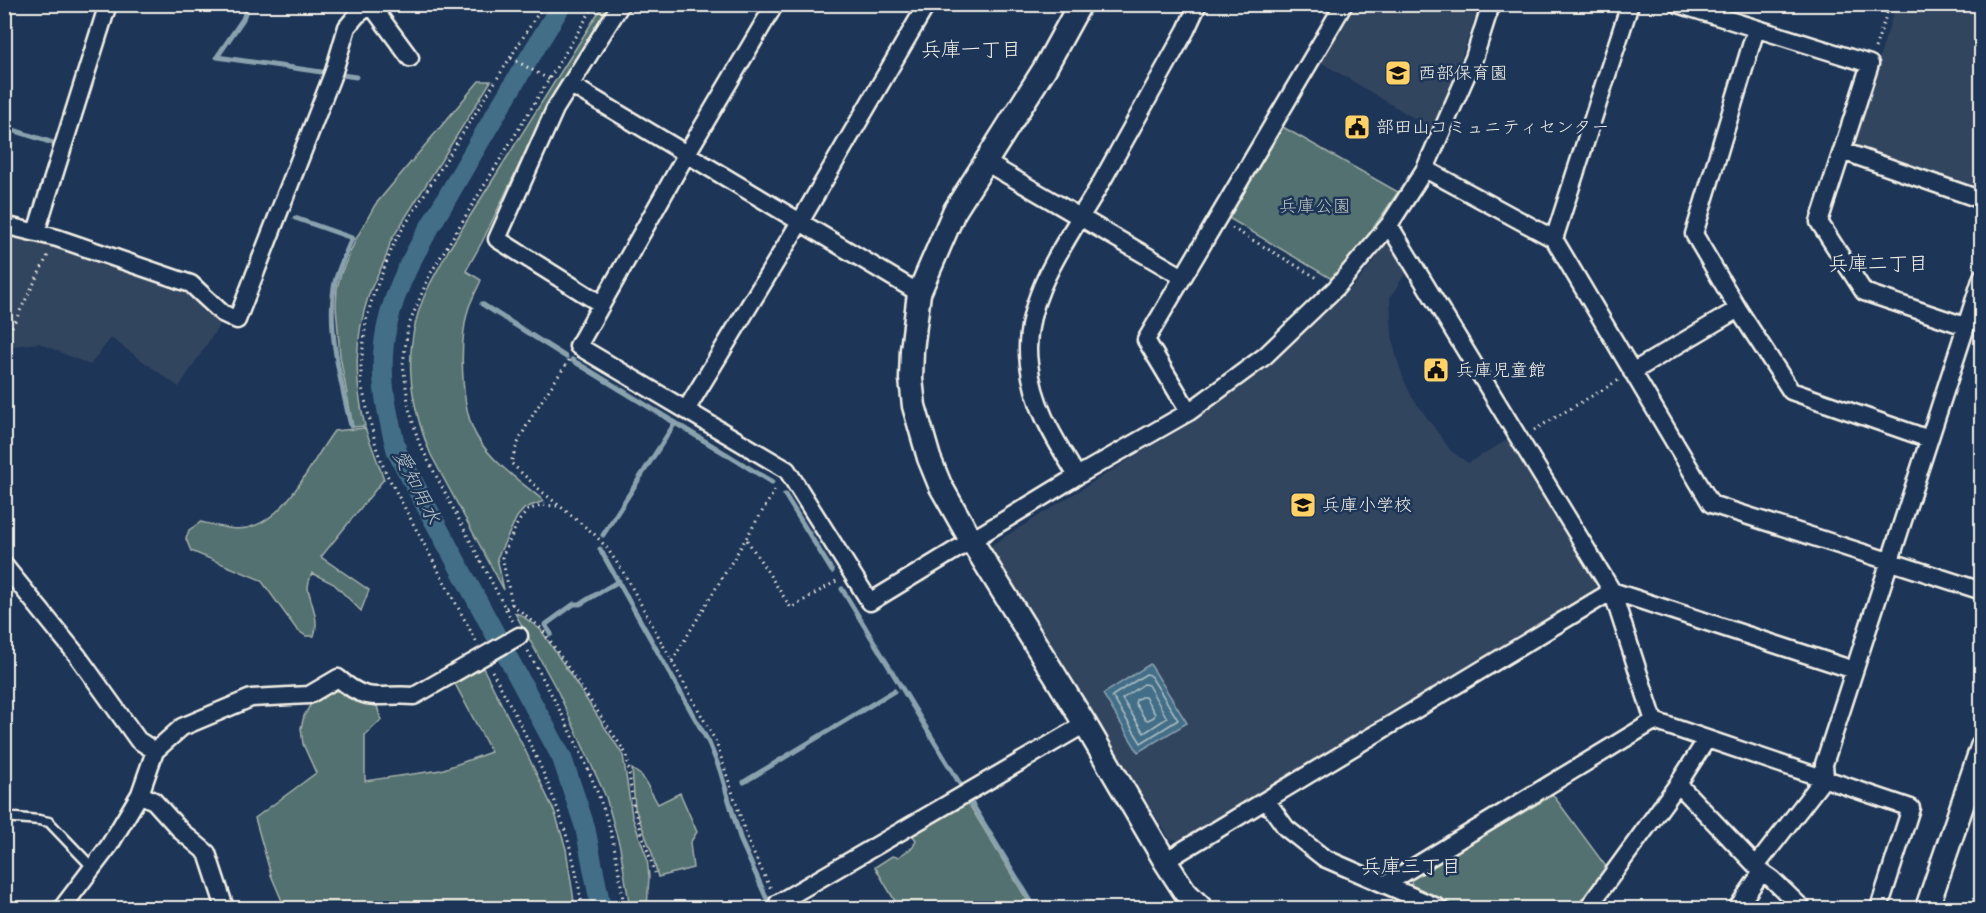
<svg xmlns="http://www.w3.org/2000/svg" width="1986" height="913" viewBox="0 0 1986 913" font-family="Pangolin,'Klee One',sans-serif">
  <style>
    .built { fill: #33455f }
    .green { fill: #53716f; stroke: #a4b1ac; stroke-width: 1.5 }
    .water { fill: #426e88; stroke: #89a2ae; stroke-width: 1.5 }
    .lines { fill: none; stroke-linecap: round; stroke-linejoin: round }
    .shore { stroke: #adbdc2; stroke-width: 1.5 }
    .stream { stroke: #89a2ae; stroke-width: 5 }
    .canal { stroke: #426e88; stroke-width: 20 }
    .lane-casing { stroke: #f4f1e8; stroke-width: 13 }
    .street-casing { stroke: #f4f1e8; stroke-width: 21 }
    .secondary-casing { stroke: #f4f1e8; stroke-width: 27 }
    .path { stroke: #f4f1e8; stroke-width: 3; stroke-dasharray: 1.5 4.5; stroke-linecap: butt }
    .lane { stroke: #1d3557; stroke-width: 8 }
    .street { stroke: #1d3557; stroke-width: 16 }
    .secondary { stroke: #1d3557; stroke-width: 22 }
    .labels { text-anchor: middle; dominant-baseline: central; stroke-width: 5; stroke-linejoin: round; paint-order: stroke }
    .poi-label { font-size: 18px; fill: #f4f1e8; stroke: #1d3557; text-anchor: start }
    .park-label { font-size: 18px; fill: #bcc4be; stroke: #1d3557 }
    .neighbourhood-label { font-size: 20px; fill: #f4f1e8; stroke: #1d3557 }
    .water-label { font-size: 20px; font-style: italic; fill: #b6c3c6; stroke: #1d3557 }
  </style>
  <rect width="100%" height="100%" fill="#1d3557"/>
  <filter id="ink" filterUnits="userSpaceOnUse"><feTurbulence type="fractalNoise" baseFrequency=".0167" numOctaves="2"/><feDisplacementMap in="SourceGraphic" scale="12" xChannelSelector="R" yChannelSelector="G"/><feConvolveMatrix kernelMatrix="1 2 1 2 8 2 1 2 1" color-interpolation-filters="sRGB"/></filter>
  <g filter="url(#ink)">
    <!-- built -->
    <path class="built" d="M1352 5H1479L1452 85 1432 129 1319 61Z
      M1896 5H1981V191L1857 150 1853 141Z
      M4 233 56 247 186 291 218 315 222 321 179 387 111 338 90 365 39 343 5 347Z
      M1386 245 1395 246 1408 270 1390 297 1392 334 1396 356 1404 380 1412 397 1451 451 1468 463 1509 439 1596 583 1595 591 1181 841 1170 839 990 546 1143 451 1189 425 1232 393 1272 362 1337 303 1360 279Z"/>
    <!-- green -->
    <path class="green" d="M603 5H610L546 109 482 242 466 271 481 280C477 290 471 300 468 310 459 342 460 408 477 437 493 463 521 482 544 501L525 508 517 517 497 558 504 590 431 455C408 400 401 344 428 288 434 276 441 264 448 251Z
      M479 81H491L390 242C388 260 375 277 369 294 354 340 354 380 365 426L353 427 340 356 336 306 337 288 341 273 356 239 375 205Z
      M1281 126 1398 192 1367 237 1336 276 1330 278 1227 217Z
      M365 428 384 479 321 557 369 590 361 611 334 584 312 573C310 578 308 583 308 588 311 604 320 620 314 636H306L297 630 261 580 191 551 186 539 189 530 201 522C214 525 233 531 247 528 288 519 310 463 334 431Z
      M515 613 521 615 541 630 623 755 632 816 647 858 649 877 647 908H630L620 847 606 797 558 692Z
      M481 664 526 752 555 813 566 849 575 908H383L380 906 378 908H285L271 875 255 818 316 773 303 744 301 728 304 716 316 695 337 683 371 700 377 706 381 720 365 735V781L441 770 491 752 452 678Z
      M632 769 642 776 658 804 680 793 697 832 690 843 693 868 658 877 652 853 635 808Z
      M1553 795 1607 868 1578 908H1461L1412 888 1411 878Z
      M967 801 1032 908H899L875 867 892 856 898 857 913 847 916 840 911 833Z"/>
    <!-- water -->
    <path class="water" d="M1150 664 1187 723 1138 752 1103 694Z"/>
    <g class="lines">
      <!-- shore -->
      <path class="shore" d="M1146 674 1150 675 1178 720 1141 743 1112 696Z
        M1144 684 1148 685 1167 718 1144 733 1122 699Z
        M1141 697H1145L1155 714 1154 717 1148 720 1145 719 1135 703 1136 700Z"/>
      <!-- stream -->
      <path class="stream" d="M248 4 243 19 217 57 356 77
        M4 127 53 143
        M295 218 352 238C346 253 339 267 335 282 326 327 341 382 351 426
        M482 304 566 357
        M572 360 772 482
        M785 495 832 571
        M603 535 675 423
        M600 549 709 743 720 770 741 841 771 908
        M842 589 960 784
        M551 634 545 625 574 604H580L619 581
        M744 782 894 691
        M969 799 1035 908"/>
      <!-- canal -->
      <path class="canal" d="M562 4C523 68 485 131 448 196 424 237 397 279 387 326 377 370 386 410 397 452L562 758 585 827 601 908"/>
      <defs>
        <path id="lane" d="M5 817 39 820 49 822 92 867"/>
        <path id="street" d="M775 4 686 155 578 346 787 470 870 602 1077 476 1189 412 1265 356 1336 288 1389 225 1425 169 1474 58 1491 4
          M1678 4 1870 64 1819 222 1864 292 1965 326
          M371 5 410 58
          M1756 29 1694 234 1738 309 1791 391 1929 439
          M571 85 919 293
          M1842 151 1982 200
          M987 163 1183 277
          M1425 169 1554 239 1711 504 1982 591
          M4 225 57 238 191 284 222 313 237 320 334 71 347 27 357 15 372 4
          M1389 225 1612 591 1654 721
          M36 232 108 4
          M1554 239 1630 4
          M601 304 497 239 555 109 621 4
          M1632 372 1738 309
          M686 410 800 222 927 4
          M1189 412 1146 340 1344 4
          M1077 476C1055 439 1034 408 1029 364 1020 298 1071 236 1102 181 1130 131 1158 80 1186 30L1198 4
          M4 565 77 655 138 740 155 751
          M1654 721 1911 808 1879 908
          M1678 784 1762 872 1772 879 1802 908
          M140 794 154 801 182 832 207 853 225 908
          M1266 800 1286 828 1324 858 1439 908
          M1165 861 1612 591 1854 670
          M1756 866 1825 777 1824 764 1982 277
          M1386 884 1654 721
          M778 903 1085 724
          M62 908 109 846 140 794 155 751 182 727 251 698 309 695 338 678C369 705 378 693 414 696L519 636
          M1588 908 1678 784 1707 739
          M1737 908 1762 872"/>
        <path id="secondary" d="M1080 4 1045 68 954 212 919 293 912 350 911 379 914 406 929 458 940 485 971 540 1085 724 1165 861 1185 892 1201 908
          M1927 908 1982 747"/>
      </defs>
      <!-- lane casing -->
      <use href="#lane" class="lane-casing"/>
      <!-- street casing -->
      <use href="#street" class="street-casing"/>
      <!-- secondary casing -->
      <use href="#secondary" class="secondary-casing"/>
      <!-- path -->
      <path class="path" d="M1875 48 1890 4
        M511 58 550 80
        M1232 228 1319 279
        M4 343 49 253
        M569 360C550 389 519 430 511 463L540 490 594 534 607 548 625 575 716 742 750 846 771 889
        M1534 430 1619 380
        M747 540 791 608 838 580
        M512 604 542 629 627 755 633 806 655 873
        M506 608 512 604 502 557 518 522 528 510 541 505 557 506
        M512 621 419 443 409 409 403 364 408 327 429 276 595 4
        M476 641 386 473 377 450 361 383V366L366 321 373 296 395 241 544 4
        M528 651C555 701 583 751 602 805 614 837 620 874 624 908
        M672 661 777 487
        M492 671C533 746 572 823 582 908"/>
      <!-- lane -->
      <use href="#lane" class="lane"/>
      <!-- street -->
      <use href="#street" class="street"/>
      <!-- secondary -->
      <use href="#secondary" class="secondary"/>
    </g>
  </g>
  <!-- icons -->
  <defs>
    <symbol id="school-square" viewBox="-11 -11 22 22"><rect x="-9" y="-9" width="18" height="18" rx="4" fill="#ffd166" stroke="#1d3557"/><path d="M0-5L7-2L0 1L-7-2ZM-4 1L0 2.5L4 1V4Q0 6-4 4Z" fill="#111"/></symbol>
    <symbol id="civic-square" viewBox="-11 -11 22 22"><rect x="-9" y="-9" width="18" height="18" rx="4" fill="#ffd166" stroke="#1d3557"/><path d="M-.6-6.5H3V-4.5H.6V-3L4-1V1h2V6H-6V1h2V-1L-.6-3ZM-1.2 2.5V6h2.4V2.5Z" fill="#111"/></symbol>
  </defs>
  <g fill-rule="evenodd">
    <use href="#school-square" x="1383" y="58" width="30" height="30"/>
    <use href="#civic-square" x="1342" y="112" width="30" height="30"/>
    <use href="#civic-square" x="1421" y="355" width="30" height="30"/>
    <use href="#school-square" x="1288" y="490" width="30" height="30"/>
  </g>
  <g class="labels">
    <!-- poi labels -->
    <g class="poi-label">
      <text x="1418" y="73">西部保育園</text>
      <text x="1376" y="127">部田山コミュニティセンター</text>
      <text x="1456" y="370">兵庫児童館</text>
      <text x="1322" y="505">兵庫小学校</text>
    </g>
    <!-- park labels -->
    <g class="park-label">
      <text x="1315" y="206">兵庫公園</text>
    </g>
    <!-- neighbourhood labels -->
    <g class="neighbourhood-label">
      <text x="971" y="49">兵庫一丁目</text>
      <text x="1878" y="263">兵庫二丁目</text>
      <text x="1411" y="866">兵庫三丁目</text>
    </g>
    <!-- water labels -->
    <g class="water-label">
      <text transform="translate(417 487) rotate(63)">愛知用水</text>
    </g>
  </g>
  <!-- margin -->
  <rect width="1986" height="913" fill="none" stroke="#1d3557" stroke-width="24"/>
  <rect x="12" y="12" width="1962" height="889" fill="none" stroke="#f4f1e8" stroke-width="2" filter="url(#ink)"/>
</svg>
